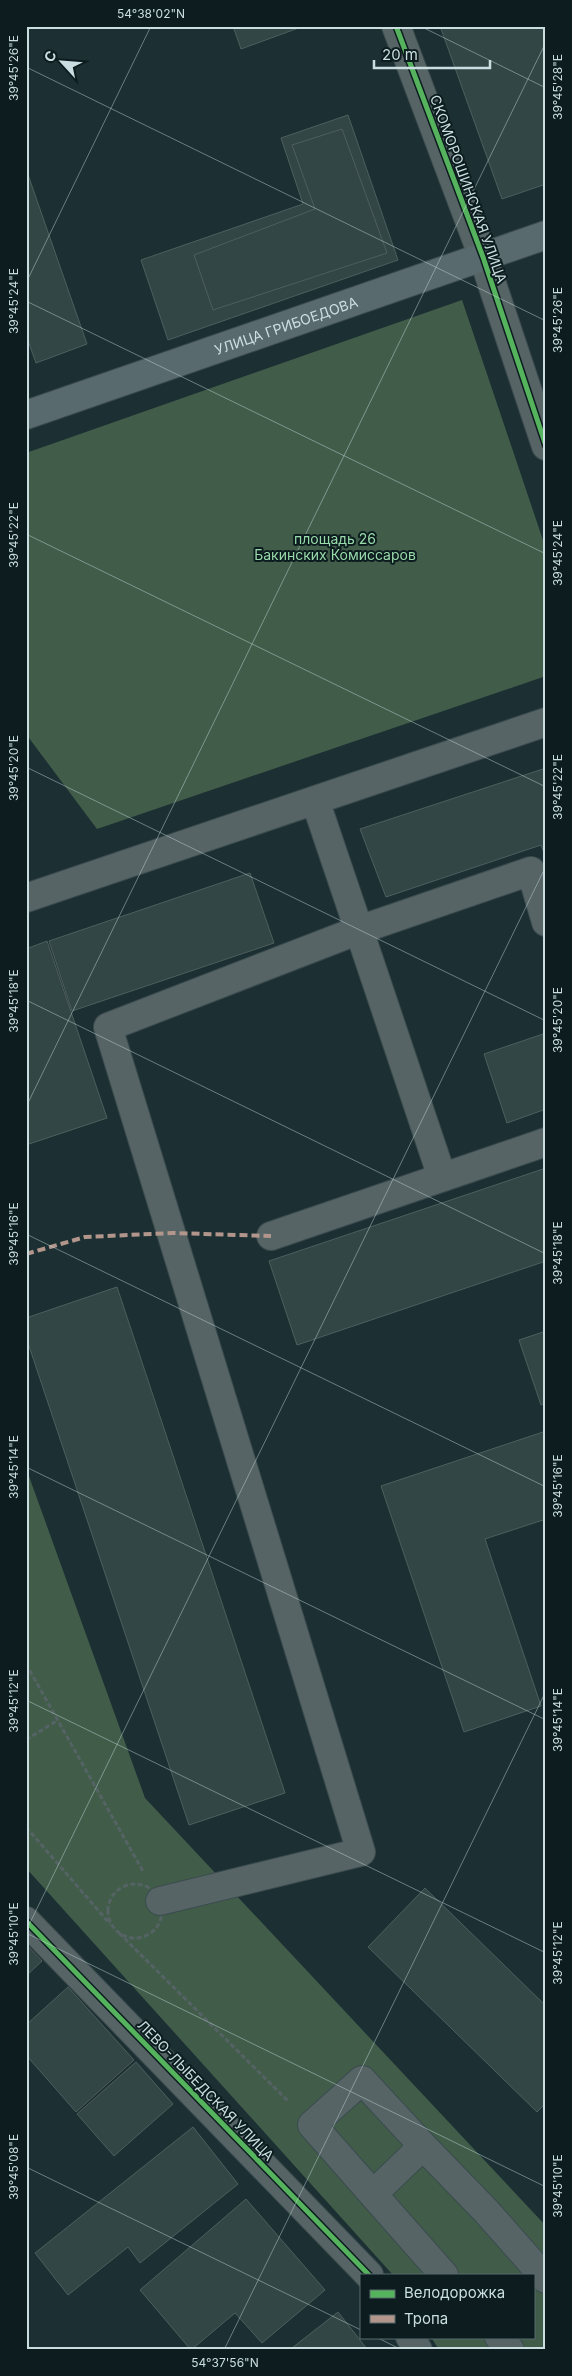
<svg xmlns="http://www.w3.org/2000/svg" width="572" height="2376" viewBox="0 0 572 2376" font-family="Inter,sans-serif">
  <style>
    .green { fill: #415d4a }
    .building { fill: #324645; stroke: #4e5e5d }
    .lines { fill: none; stroke-linecap: round; stroke-linejoin: round }
    .minor-casing { stroke: #3b4b4e; stroke-width: 30 }
    .major-casing { stroke: #3b4b4e; stroke-width: 30 }
    .path { stroke: #556364; stroke-width: 3; stroke-dasharray: 5 2.5; stroke-linecap: butt }
    .minor { stroke: #566466; stroke-width: 28 }
    .major { stroke: #586a6e; stroke-width: 28 }
    .quiet { stroke: #b2968c; stroke-width: 4; stroke-dasharray: 8 4; stroke-linecap: butt }
    .cycleway-casing { stroke: #0d1d1f; stroke-width: 8 }
    .cycleway { stroke: #56b35d; stroke-width: 5 }
    .ticks { fill: none; stroke: #cadee1; stroke-width: 1; stroke-opacity: 0.45 }
    .labels { text-anchor: middle; dominant-baseline: central; stroke-width: 4; stroke-linejoin: round; paint-order: stroke }
    .street-label { font-size: 14px; fill: #cadee1; stroke: #0d1d1f }
    .park-label { font-size: 14px; fill: #99daaa; stroke: #0d1d1f }
    .neatline { fill: none; stroke: #cadee1; stroke-width: 2 }
    .ticks-label { font-size: 12px; text-anchor: middle; fill: #cadee1 }
  </style>
  <rect width="100%" height="100%" fill="#1c3033"/>
  <!-- green -->
  <path class="green" d="M462 300 546 549V676L97 829 26 734V453Z
    M26 1468 145 1798 546 2226V2350H439L431 2337H533V2275H393L26 1868Z"/>
  <!-- building -->
  <path class="building" d="M233 26H304L241 49Z
    M440 26H542L546 35V184L502 199Z
    M348 115 398 260 168 340 141 260 303 204 281 138Z
    M342 129 387 253 213 310 194 255 315 209 292 145Z
    M26 169 87 344 36 363 26 335Z
    M546 768V858L541 845 386 897 360 829Z
    M250 873 274 943 72 1011 49 941Z
    M47 941 107 1118 26 1145V949Z
    M546 1033V1109L507 1123 484 1054Z
    M546 1168V1261L297 1345 269 1261Z
    M117 1287 285 1793 189 1825 26 1337V1318Z
    M546 1331V1403L541 1405 519 1340Z
    M546 1431V1519L485 1539 541 1706 464 1732 381 1486Z
    M425 1888 546 2006V2103L537 2112 368 1947Z
    M26 1944 42 1961 26 1976Z
    M68 1987 134 2060 76 2112 26 2055V2025Z
    M136 2062 173 2104 114 2156 77 2114Z
    M193 2127 238 2184 140 2263 128 2247 68 2295 35 2253Z
    M246 2199 325 2290 262 2343 235 2313 191 2350 140 2290Z
    M338 2312 367 2349 293 2350 292 2348Z"/>
  <g class="lines">
    <defs>
      <path id="minor" d="M396 26 483 257 546 446
        M315 800 359 930 531 871 546 922
        M26 898 546 722
        M271 1236 546 1142
        M160 1901 361 1852 108 1027 359 930 442 1177
        M26 1921 369 2275
        M423 2146 486 2211 546 2279
        M373 2194 423 2146 362 2080 312 2125 444 2275
        M410 2337 418 2350
        M499 2337 510 2350"/>
      <g id="major">
        <path id="s1" d="M26 415 546 235"/>
      </g>
    </defs>
    <!-- minor casing -->
    <use href="#minor" class="minor-casing"/>
    <!-- major casing -->
    <use href="#major" class="major-casing"/>
    <!-- path -->
    <path class="path" d="M26 1664 144 1873
      M26 1740 58 1720
      M26 1827 110 1924
      M108 1911a27 27 0 1 1 54 0a27 27 0 1 1-54 0Z
      M119 1933 289 2102"/>
    <!-- minor -->
    <use href="#minor" class="minor"/>
    <!-- major -->
    <use href="#major" class="major"/>
    <!-- quiet -->
    <path class="quiet" d="M26 1254 85 1237 172 1233 271 1236"/>
    <defs>
      <path id="cycleway" d="M396 26 483 257 546 446
        M26 1921 369 2275"/>
    </defs>
    <!-- cycleway casing -->
    <use href="#cycleway" class="cycleway-casing"/>
    <!-- cycleway -->
    <use href="#cycleway" class="cycleway"/>
  </g>
  <!-- ticks -->
  <path class="ticks" d="M420 26 546 88M26 67 546 321M26 283 151 26M26 301 546 554M26 534 546 787M26 767 546 1021M26 1000 546 1254M26 1107 546 42M26 1234 546 1487M26 1467 546 1720M26 1700 546 1953M26 1931 546 866M26 1933 546 2187M26 2167 361 2330M376 2337 402 2350M224 2350 546 1691"/>
  <g class="labels">
    <!-- street labels -->
    <g class="street-label">
      <text transform="translate(469 189) rotate(70)">СКОМОРОШИНСКАЯ УЛИЦА</text>
      <text stroke="none"><textPath href="#s1" startOffset="275">УЛИЦА ГРИБОЕДОВА</textPath></text>
      <text transform="translate(206 2090) rotate(46)">ЛЕВО-ЛЫБЕДСКАЯ УЛИЦА</text>
    </g>
    <!-- park labels -->
    <g class="park-label">
      <text x="335" y="538">площадь 26<tspan x="335" dy="16">Бакинских Комиссаров</tspan></text>
    </g>
  </g>
  <!-- border -->
  <rect width="572" height="2376" fill="none" stroke="#0d1d1f" stroke-width="55"/>
  <!-- legend -->
  <rect x="360" y="2274" width="175" height="65" fill="#0d1d1f" stroke="#596a6d"/>
  <rect x="370" y="2290" width="25" height="8" fill="#56b35d" stroke="#596a6d"/>
  <text x="404" y="2298" font-size="15" fill="#cadee1">Велодорожка</text>
  <rect x="370" y="2315" width="25" height="8" fill="#b2968c" stroke="#596a6d"/>
  <text x="404" y="2324" font-size="15" fill="#cadee1">Тропа</text>
  <!-- north arrow -->
  <g transform="translate(62 62) rotate(296)" stroke="#0d1d1f" stroke-width="4" paint-order="stroke">
  <path d="M0-4L9 19L0 12L-9 19Z" fill="#cadee1"/>
  <text y="-8" font-size="14" font-weight="bold" text-anchor="middle" fill="#cadee1">С</text>
  </g>
  <!-- scale -->
  <path d="M374 60v8h116v-8" fill="none" stroke="#cadee1" stroke-width="2.5"/>
  <text x="382" y="60" font-size="15" fill="#cadee1" stroke="#0d1d1f" stroke-width="4" paint-order="stroke">20 m</text>
  <rect x="28" y="28" width="516" height="2320" class="neatline"/>
  <g class="ticks-label">
    <text x="151" y="18">54°38'02"N</text>
    <text transform="translate(14 68) rotate(-90)" y="4">39°45'26"E</text>
    <text transform="translate(558 87) rotate(-90)" y="4">39°45'28"E</text>
    <text transform="translate(14 301) rotate(-90)" y="4">39°45'24"E</text>
    <text transform="translate(558 320) rotate(-90)" y="4">39°45'26"E</text>
    <text transform="translate(14 535) rotate(-90)" y="4">39°45'22"E</text>
    <text transform="translate(558 553) rotate(-90)" y="4">39°45'24"E</text>
    <text transform="translate(14 768) rotate(-90)" y="4">39°45'20"E</text>
    <text transform="translate(558 787) rotate(-90)" y="4">39°45'22"E</text>
    <text transform="translate(14 1001) rotate(-90)" y="4">39°45'18"E</text>
    <text transform="translate(558 1020) rotate(-90)" y="4">39°45'20"E</text>
    <text transform="translate(14 1234) rotate(-90)" y="4">39°45'16"E</text>
    <text transform="translate(558 1253) rotate(-90)" y="4">39°45'18"E</text>
    <text transform="translate(14 1467) rotate(-90)" y="4">39°45'14"E</text>
    <text transform="translate(558 1486) rotate(-90)" y="4">39°45'16"E</text>
    <text transform="translate(14 1701) rotate(-90)" y="4">39°45'12"E</text>
    <text transform="translate(558 1720) rotate(-90)" y="4">39°45'14"E</text>
    <text transform="translate(14 1934) rotate(-90)" y="4">39°45'10"E</text>
    <text transform="translate(558 1953) rotate(-90)" y="4">39°45'12"E</text>
    <text transform="translate(14 2167) rotate(-90)" y="4">39°45'08"E</text>
    <text transform="translate(558 2186) rotate(-90)" y="4">39°45'10"E</text>
    <text x="225" y="2367">54°37'56"N</text>
  </g>
</svg>
